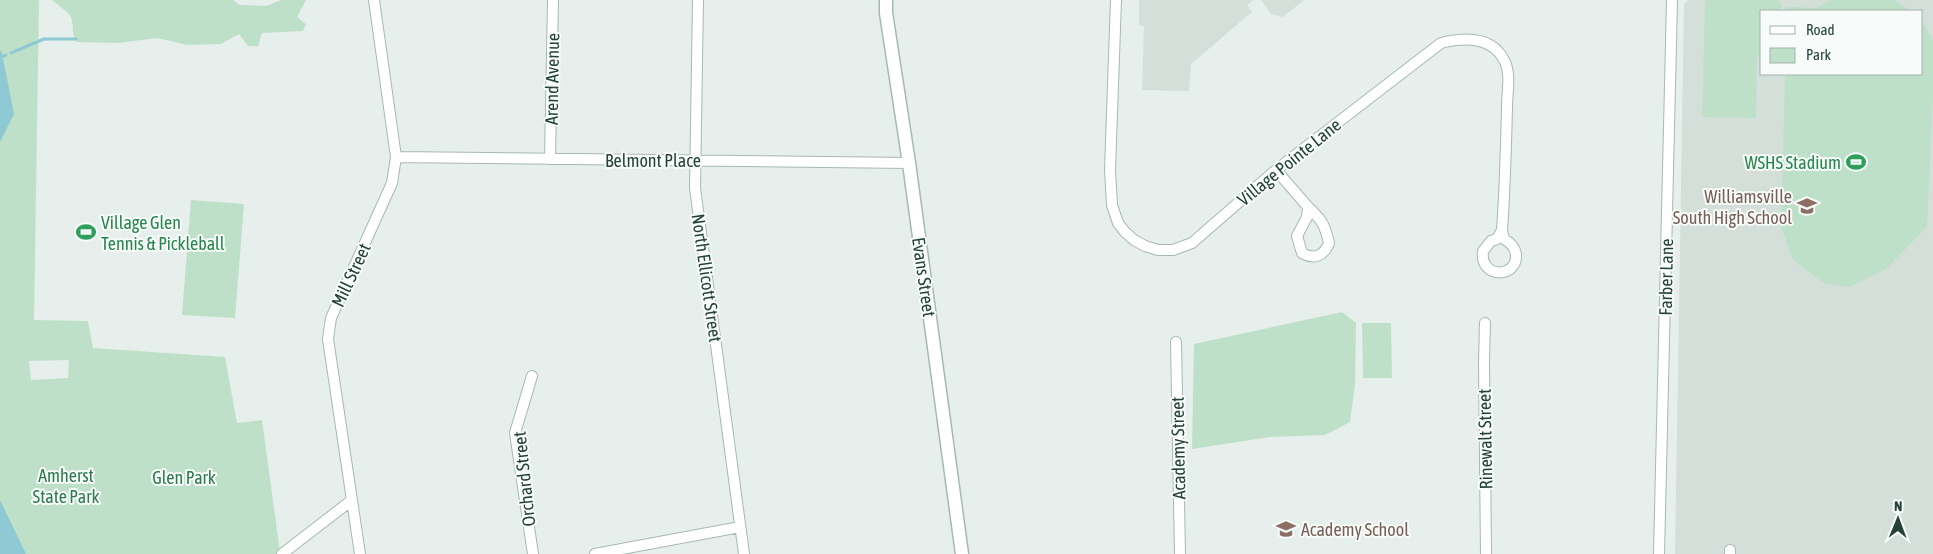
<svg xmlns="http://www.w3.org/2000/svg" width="1933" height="554" viewBox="0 0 1933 554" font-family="'Asap Condensed',sans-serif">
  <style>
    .built { fill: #d4dfda; fill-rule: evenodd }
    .green { fill: #bfe0c8; fill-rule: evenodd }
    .water { fill: #8ec9d4 }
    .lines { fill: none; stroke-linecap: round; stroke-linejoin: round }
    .stream { stroke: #8ec9d4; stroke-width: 3 }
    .minor-casing { stroke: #a8b8b2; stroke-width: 12 }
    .tertiary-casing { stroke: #a8b8b2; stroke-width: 15 }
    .minor { stroke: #fff; stroke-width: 10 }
    .tertiary { stroke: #fff; stroke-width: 12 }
    .labels { text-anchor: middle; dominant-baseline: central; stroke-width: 4; stroke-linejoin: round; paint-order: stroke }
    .street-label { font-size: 18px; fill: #24423a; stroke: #f7fbf9 }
    .leisure-label { font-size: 18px; fill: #27864d; stroke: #f7fbf9; text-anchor: end }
    .education-label { font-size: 18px; fill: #785e54; stroke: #f7fbf9; text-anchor: end }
    .park-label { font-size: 18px; fill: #2d7a4b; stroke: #f7fbf9 }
  </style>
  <rect width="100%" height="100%" fill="#e6efeb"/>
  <!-- built -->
  <path class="built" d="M1131 0H1254L1247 5 1252 12 1191 64 1189 91 1142 90 1144 26 1139 25V0Z
    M1261 0H1304L1283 17 1271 14Z
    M1688 0H1933V554H1675L1684 4ZM1762 11H1922V74H1762Z"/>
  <!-- green -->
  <path class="green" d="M0 0H39L34 320 88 321 93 348 225 357 237 423 262 420 280 552 277 554H0ZM69 360 68 377 69 378 31 380 29 361Z
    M52 0H233L240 5 266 6 281 0H306L297 17 306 24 303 31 262 33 258 46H248L239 34 221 44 187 45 157 38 118 43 77 42C71 32 74 31 72 21 71 12 58 6 52 0Z
    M1707 0H1778L1781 3V11H1762V57H1757L1756 118 1702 117 1705 2Z
    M1830 0H1895L1911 11H1786V7L1817 8Z
    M1922 21 1933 40V98L1927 227 1886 269 1849 287 1823 283 1793 260 1781 227 1785 74H1922Z
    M191 200 244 204 235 318 182 315Z
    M1342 312 1356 323 1355 385 1350 422 1325 435 1270 437 1192 449 1194 344Z
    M1362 323H1391L1392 378H1363Z"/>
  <!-- water -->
  <path class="water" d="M0 50 2 53 14 114 0 142Z
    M0 500 26 554H0Z"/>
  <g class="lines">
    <!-- stream -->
    <path class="stream" d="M11 53 44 39H76
      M0 58 6 55"/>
    <defs>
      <path id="minor" d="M698 0 695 188 744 554
        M1116 0 1110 170 1112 205 1118 223 1125 232 1134 240 1145 246 1158 250H1173L1192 243 1276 170 1441 43C1465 37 1493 36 1505 62 1511 75 1507 93 1507 107 1506 149 1505 189 1502 230
        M396 157 909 163
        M550 159 553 0
        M1276 170 1308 207 1307 217 1297 236 1302 253C1314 260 1324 256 1329 243 1325 225 1322 220 1308 207
        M1502 230 1504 239C1511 243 1515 247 1516 254 1518 279 1479 279 1483 251L1491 241 1497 239Z
        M1485 323 1484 362 1486 554
        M1176 342 1180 554
        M532 376 515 433 533 554
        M282 554 352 500
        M360 554 328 339 331 318 392 183 396 157 374 0
        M595 554 740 527
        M1659 554 1672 0
        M1730 554V550"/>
      <path id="tertiary" d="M886 0V13L909 163 962 554"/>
    </defs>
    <!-- minor casing -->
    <use href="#minor" class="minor-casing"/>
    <!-- tertiary casing -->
    <use href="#tertiary" class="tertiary-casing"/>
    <!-- minor -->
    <use href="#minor" class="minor"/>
    <!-- tertiary -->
    <use href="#tertiary" class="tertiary"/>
  </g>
  <!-- icons -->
  <defs>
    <symbol id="stadium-bare" viewBox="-9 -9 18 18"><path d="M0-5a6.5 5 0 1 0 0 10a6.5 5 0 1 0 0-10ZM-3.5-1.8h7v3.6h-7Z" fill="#2e9e5b" stroke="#f7fbf9" stroke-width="2.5" paint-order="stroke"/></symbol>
    <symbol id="school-bare" viewBox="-9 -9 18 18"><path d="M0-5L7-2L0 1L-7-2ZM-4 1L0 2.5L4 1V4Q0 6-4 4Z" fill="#8d6e63" stroke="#f7fbf9" stroke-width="2.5" paint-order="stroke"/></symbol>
  </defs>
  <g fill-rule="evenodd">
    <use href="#stadium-bare" x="1842" y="148" width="28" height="28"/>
    <use href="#school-bare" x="1793" y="192" width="28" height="28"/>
    <use href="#stadium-bare" x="72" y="218" width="28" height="28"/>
    <use href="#school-bare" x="1272" y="515" width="28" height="28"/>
  </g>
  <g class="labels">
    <!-- street labels -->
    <g class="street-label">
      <text transform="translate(552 79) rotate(-89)">Arend Avenue</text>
      <text x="653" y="160">Belmont Place</text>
      <text transform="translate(1289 162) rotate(-39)">Village Pointe Lane</text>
      <text transform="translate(351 275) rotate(-65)">Mill Street</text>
      <text transform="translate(924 277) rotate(82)">Evans Street</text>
      <text transform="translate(1666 277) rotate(-89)">Farber Lane</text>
      <text transform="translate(707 278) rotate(82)">North Ellicott Street</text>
      <text transform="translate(1485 439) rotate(-91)">Rinewalt Street</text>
      <text transform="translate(1178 448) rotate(-91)">Academy Street</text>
      <text transform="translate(524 479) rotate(-96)">Orchard Street</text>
    </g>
    <!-- leisure labels -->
    <g class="leisure-label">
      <text x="1841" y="162">WSHS Stadium</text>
      <text x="101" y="222" text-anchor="start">Village Glen<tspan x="101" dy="21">Tennis &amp; Pickleball</tspan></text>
    </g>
    <!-- education labels -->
    <g class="education-label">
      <text x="1792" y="196">Williamsville<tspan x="1792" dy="21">South High School</tspan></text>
      <text x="1301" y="529" text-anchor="start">Academy School</text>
    </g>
    <!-- park labels -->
    <g class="park-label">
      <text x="66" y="475">Amherst<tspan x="66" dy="21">State Park</tspan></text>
      <text x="184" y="477">Glen Park</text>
    </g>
  </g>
  <!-- legend -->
  <rect x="1760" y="10" width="162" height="65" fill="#f7fbf9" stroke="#a3b1ad"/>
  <rect x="1770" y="26" width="25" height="8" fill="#ffffff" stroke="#a3b1ad"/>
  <text x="1806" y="35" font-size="15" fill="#24423a">Road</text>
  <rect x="1770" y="48" width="25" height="15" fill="#bfe0c8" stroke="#a3b1ad"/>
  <text x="1806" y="60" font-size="15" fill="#24423a">Park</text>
  <!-- north arrow -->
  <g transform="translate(1898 519) rotate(1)" stroke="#f7fbf9" stroke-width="4" paint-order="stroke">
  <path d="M0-4L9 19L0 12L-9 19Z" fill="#24423a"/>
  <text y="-8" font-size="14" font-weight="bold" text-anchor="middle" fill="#24423a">N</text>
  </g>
</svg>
